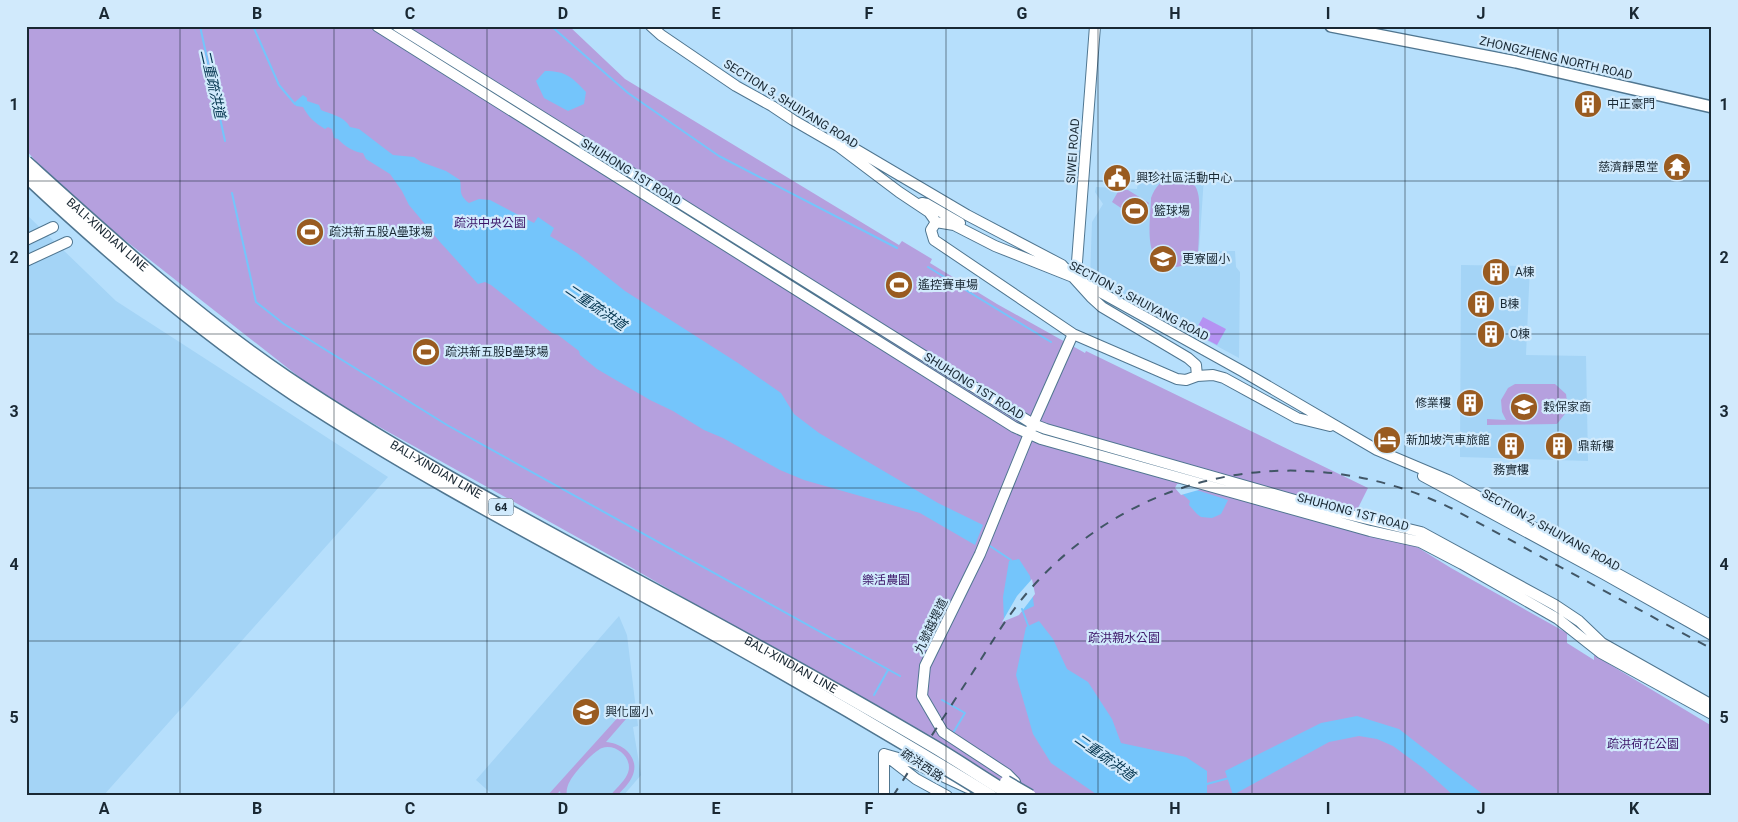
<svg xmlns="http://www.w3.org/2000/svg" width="1738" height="822" viewBox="0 0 1738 822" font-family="Roboto,'Noto Sans TC',sans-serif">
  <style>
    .built { fill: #a4d4f6 }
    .green { fill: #b5a0de }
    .forest { fill: #b592f2 }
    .water { fill: #74c5fb }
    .pier { fill: #b6dffc }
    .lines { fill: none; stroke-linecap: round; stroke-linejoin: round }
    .stream { stroke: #74c5fb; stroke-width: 2 }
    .tertiary-casing { stroke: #507690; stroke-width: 12 }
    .secondary-casing { stroke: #507690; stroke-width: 14 }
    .tertiary { stroke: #fff; stroke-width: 10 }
    .secondary { stroke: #fff; stroke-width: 11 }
    .rail { stroke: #415666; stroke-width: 2; stroke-dasharray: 9 9; stroke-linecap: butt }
    .trunk-bridge-casing { stroke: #507690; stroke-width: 15; stroke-linecap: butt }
    .trunk-bridge { stroke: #fff; stroke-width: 12 }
    .grid { fill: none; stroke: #192833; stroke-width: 1; stroke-opacity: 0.55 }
    .labels { text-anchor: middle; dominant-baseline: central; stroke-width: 4.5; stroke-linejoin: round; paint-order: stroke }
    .shield { fill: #d1eafc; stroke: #50626f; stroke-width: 1 }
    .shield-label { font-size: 11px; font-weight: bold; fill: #192833 }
    .street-label { font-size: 12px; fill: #192833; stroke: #d1eafc }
    .poi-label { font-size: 12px; fill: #192833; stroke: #d1eafc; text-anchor: start }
    .park-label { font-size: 12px; fill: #3a1266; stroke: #d1eafc }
    .water-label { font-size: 14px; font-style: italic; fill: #02334d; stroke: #d1eafc }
    .neatline { fill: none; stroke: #192833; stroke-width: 2 }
    .grid-label { font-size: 16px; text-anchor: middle; font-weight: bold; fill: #192833 }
  </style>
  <rect width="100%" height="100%" fill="#b6dffc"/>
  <!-- built -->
  <path class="built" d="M1139 170 1166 175 1204 177 1199 251H1235L1236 267 1240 272 1239 358 1090 277 1092 222 1103 204 1095 192 1096 187 1137 189Z
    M26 214 116 301 388 477 103 796H26Z
    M1461 265 1530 266 1526 355 1586 356 1588 461 1460 457Z
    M619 616 627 635 638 726 633 727 641 775 623 796H494L476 780Z"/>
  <!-- green -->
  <path class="green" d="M26 26H569L625 79 899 245 902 241 932 259 930 263 997 304 1085 353 1086 351 1368 488 1357 510 1451 568 1567 633V643L1594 660V655L1712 726V796H1028L620 561 322 395 61 190 26 150Z
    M1173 176C1200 178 1200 194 1199 216 1199 228 1199 240 1198 252 1193 260 1183 268 1173 267 1141 266 1151 219 1151 198 1155 187 1162 179 1173 176Z
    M1119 190H1128L1149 203 1139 220 1112 202Z
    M1515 384H1555L1566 394 1568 410 1557 424 1487 425V419L1506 420 1502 412 1501 400 1508 388Z
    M621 714 626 719 606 742C623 743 641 758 632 777 629 784 622 790 617 796H610C615 789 623 783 627 775 635 760 617 743 602 748 594 751 574 773 570 781 567 786 566 791 567 796H561L560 791 555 796H547Z"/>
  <!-- forest -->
  <path class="forest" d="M1203 317 1226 329 1217 345 1194 333Z"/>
  <!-- water -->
  <path class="water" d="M545 71C566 71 572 77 586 92L584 104 568 111 544 98 536 81Z
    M303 95 307 98V101L319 105 321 110C330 114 344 116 350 127L359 129 393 155 414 157 421 162 446 171 460 180C462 191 458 194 469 203L479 199 490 200 534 223 538 217 554 228 550 236 577 253 625 291 738 363 781 393 794 414 819 433 938 503 983 525 975 545 920 513 804 480 780 470 723 438 704 430 673 411 650 400 597 369 580 355 579 351 558 335 552 333 491 285 485 282 478 284 440 242 409 205 402 191 390 174 366 159 363 153C354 152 344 146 338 139L334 138 332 129 328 127 325 129C314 122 309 118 303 107L296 106 294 103Z
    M1181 485 1228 500 1221 514 1212 518 1201 517 1197 514 1189 505 1190 501 1179 491Z
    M1019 559 1030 576 1034 606 1004 620 1003 597 1009 561Z
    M1039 621 1053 639 1067 669 1088 682 1112 719 1121 743 1186 757 1207 771V796H1099L1051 763 1033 734 1016 675 1026 627Z
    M1357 716 1399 729 1485 796H1454L1423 768 1393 746 1377 739 1359 736 1329 742 1233 795 1225 771 1321 723Z"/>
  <!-- pier -->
  <path class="pier" d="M1183 483 1202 489 1181 495 1175 488 1177 484Z
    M1032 579 1035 594 1019 615 1002 622 1017 596Z"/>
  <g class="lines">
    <!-- stream -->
    <path class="stream" d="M200 26 225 141
      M253 26 279 85 295 104
      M551 26 628 93 719 156 897 248
      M232 193 256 302 284 324 447 425 900 676
      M928 267 1051 342
      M990 546 1011 560 1012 563
      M1022 609 1029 628
      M874 695 888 670
      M942 700 965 713 953 733
      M1207 784 1229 778"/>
    <defs>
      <path id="tertiary" d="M377 26 1014 427 1041 439 1370 531 1420 542 1462 564 1558 619 1601 653 1712 714
        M397 26 1033 424 1046 429 1330 510 1421 532 1555 605 1579 621 1602 643 1712 705
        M651 26 661 35 736 86 772 106 793 120 838 146 899 192 929 212 936 222 954 225 995 246 1073 277 1242 371 1377 450 1448 480 1712 626
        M833 136 967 215 1062 265 1091 297 1102 307 1188 358 1196 365 1197 376 1186 380 1177 379 1073 334 934 240 931 230 936 222
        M922 203 927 204 960 223
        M26 240 53 227
        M26 261 67 242
        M1073 277 1077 262 1095 26
        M1197 376 1213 375 1224 378 1297 418 1330 426
        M1423 476 1604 574 1712 635
        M884 754 912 762 968 788
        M884 754V796
        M889 758 916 779 947 796
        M1016 787 1015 782 1007 774 943 732 922 696 925 666 980 554 1033 424 1073 334"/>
      <path id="secondary" d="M1331 26 1516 62 1712 107"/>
    </defs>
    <!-- tertiary casing -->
    <use href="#tertiary" class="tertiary-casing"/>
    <!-- secondary casing -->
    <use href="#secondary" class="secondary-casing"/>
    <!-- tertiary -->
    <use href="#tertiary" class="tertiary"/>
    <!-- secondary -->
    <use href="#secondary" class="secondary"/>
    <!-- rail -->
    <path class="rail" d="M893 796C919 755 945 715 971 675 991 644 1009 612 1034 585 1143 465 1310 439 1453 509L1712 649"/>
    <defs>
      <g id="trunk-bridge">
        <path id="s1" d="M26 162C109 237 193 314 286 377 405 457 533 524 660 593 751 642 843 693 933 746 960 762 986 780 1013 796"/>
        <path d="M26 176C110 255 199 331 295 395 417 475 548 543 676 613 783 672 888 733 991 796"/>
        <path d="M1006 782 1030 796"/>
      </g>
    </defs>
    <!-- trunk-bridge casing -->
    <use href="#trunk-bridge" class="trunk-bridge-casing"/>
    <!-- trunk-bridge -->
    <use href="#trunk-bridge" class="trunk-bridge"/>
  </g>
  <!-- grid -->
  <path class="grid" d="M180 26V796M334 26V796M487 26V796M640 26V796M792 26V796M946 26V796M1098 26V796M1252 26V796M1405 26V796M1558 26V796M26 181H1712M26 334H1712M26 488H1712M26 641H1712"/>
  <!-- icons -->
  <defs>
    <symbol id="building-disc" viewBox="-11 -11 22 22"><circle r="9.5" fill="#995b20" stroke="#d1eafc"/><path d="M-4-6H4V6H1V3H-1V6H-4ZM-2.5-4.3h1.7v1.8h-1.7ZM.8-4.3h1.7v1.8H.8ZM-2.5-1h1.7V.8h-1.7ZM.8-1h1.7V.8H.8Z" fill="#fff"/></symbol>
    <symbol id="temple-disc" viewBox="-11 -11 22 22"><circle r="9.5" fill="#995b20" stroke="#d1eafc"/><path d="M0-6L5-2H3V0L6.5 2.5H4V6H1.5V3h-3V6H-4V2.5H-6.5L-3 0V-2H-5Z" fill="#fff"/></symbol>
    <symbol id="civic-disc" viewBox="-11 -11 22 22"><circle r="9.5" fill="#995b20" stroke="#d1eafc"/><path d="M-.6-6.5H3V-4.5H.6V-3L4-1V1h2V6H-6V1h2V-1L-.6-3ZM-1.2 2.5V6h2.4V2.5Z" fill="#fff"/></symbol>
    <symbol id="stadium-disc" viewBox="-11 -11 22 22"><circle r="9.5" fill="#995b20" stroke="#d1eafc"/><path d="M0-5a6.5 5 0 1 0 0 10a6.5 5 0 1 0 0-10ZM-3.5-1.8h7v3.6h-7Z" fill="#fff"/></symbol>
    <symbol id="school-disc" viewBox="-11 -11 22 22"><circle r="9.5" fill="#995b20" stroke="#d1eafc"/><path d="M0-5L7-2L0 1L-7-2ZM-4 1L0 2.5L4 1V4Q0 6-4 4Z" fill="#fff"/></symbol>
    <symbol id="hotel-disc" viewBox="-11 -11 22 22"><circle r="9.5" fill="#995b20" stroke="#d1eafc"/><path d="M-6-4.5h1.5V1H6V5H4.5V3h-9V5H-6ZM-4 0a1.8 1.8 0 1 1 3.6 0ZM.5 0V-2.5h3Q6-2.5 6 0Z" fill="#fff"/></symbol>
  </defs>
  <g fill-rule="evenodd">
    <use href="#building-disc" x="1572" y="88" width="32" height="32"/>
    <use href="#temple-disc" x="1661" y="151" width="32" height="32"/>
    <use href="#civic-disc" x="1101" y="162" width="32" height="32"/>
    <use href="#stadium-disc" x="1119" y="195" width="32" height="32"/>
    <use href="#stadium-disc" x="294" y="216" width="32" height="32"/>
    <use href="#school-disc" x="1147" y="243" width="32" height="32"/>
    <use href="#building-disc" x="1480" y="256" width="32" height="32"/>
    <use href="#stadium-disc" x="883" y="269" width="32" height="32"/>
    <use href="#building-disc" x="1465" y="288" width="32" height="32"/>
    <use href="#building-disc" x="1475" y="318" width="32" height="32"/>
    <use href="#stadium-disc" x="410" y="336" width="32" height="32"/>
    <use href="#building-disc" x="1454" y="387" width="32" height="32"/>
    <use href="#school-disc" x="1508" y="391" width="32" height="32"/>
    <use href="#hotel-disc" x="1371" y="424" width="32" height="32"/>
    <use href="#building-disc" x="1495" y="430" width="32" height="32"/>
    <use href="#building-disc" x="1543" y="430" width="32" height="32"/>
    <use href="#school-disc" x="570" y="696" width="32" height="32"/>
  </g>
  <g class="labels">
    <!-- shield labels -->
    <rect class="shield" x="488.5" y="498.5" width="25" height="17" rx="4"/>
    <g class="shield-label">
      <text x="501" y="507">64</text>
    </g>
    <!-- street labels -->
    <g class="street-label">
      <text transform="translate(1556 58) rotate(13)">ZHONGZHENG NORTH ROAD</text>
      <text transform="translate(791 104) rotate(32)">SECTION 3, SHUIYANG ROAD</text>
      <text transform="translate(1073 151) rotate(-86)">SIWEI ROAD</text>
      <text transform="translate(631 172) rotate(32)">SHUHONG 1ST ROAD</text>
      <text stroke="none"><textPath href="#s1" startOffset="109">BALI-XINDIAN LINE</textPath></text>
      <text transform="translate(1139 301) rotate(28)">SECTION 3, SHUIYANG ROAD</text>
      <text transform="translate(974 386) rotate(32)">SHUHONG 1ST ROAD</text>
      <text stroke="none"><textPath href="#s1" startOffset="514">BALI-XINDIAN LINE</textPath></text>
      <text transform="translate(1353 512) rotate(15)">SHUHONG 1ST ROAD</text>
      <text transform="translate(1551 530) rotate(29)">SECTION 2, SHUIYANG ROAD</text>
      <text transform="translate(931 626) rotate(-64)">九號越堤道</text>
      <text stroke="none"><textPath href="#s1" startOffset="919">BALI-XINDIAN LINE</textPath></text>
      <text transform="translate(922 765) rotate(34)">疏洪西路</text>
    </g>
    <!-- poi labels -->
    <g class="poi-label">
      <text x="1607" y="104">中正豪門</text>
      <text x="1658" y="167" text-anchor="end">慈濟靜思堂</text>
      <text x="1136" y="178">興珍社區活動中心</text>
      <text x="1154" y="211">籃球場</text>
      <text x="329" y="232">疏洪新五股A壘球場</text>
      <text x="1182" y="259">更寮國小</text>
      <text x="1515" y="272">A棟</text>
      <text x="918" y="285">遙控賽車場</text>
      <text x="1500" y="304">B棟</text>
      <text x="1510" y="334">O棟</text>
      <text x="445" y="352">疏洪新五股B壘球場</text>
      <text x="1451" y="403" text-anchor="end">修業樓</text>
      <text x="1543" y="407">穀保家商</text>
      <text x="1406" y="440">新加坡汽車旅館</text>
      <text x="1578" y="446">鼎新樓</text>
      <text x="1511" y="470" text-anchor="middle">務實樓</text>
      <text x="605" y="712">興化國小</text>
    </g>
    <!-- park labels -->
    <g class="park-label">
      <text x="490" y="223">疏洪中央公園</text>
      <text x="886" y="580">樂活農園</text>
      <text x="1124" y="638">疏洪親水公園</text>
      <text x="1643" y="744">疏洪荷花公園</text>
    </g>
    <!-- water labels -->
    <g class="water-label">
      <text transform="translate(213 84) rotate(77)">二重疏洪道</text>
      <text transform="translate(596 307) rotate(34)">二重疏洪道</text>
      <text transform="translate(1105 757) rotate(35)">二重疏洪道</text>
    </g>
  </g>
  <!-- border -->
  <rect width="1738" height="822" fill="none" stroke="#d1eafc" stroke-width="55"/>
  <rect x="28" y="28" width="1682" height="766" class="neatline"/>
  <g class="grid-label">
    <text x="104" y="19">A</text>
    <text x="257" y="19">B</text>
    <text x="410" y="19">C</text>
    <text x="563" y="19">D</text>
    <text x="716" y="19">E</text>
    <text x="869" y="19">F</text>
    <text x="1022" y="19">G</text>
    <text x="1175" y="19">H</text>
    <text x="1328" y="19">I</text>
    <text x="1481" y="19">J</text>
    <text x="1634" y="19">K</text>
    <text x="14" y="110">1</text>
    <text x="1724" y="110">1</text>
    <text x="14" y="263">2</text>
    <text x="1724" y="263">2</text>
    <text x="14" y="417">3</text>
    <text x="1724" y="417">3</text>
    <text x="14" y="570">4</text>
    <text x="1724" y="570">4</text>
    <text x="14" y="723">5</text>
    <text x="1724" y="723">5</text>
    <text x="104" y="814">A</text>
    <text x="257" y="814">B</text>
    <text x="410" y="814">C</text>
    <text x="563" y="814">D</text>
    <text x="716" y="814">E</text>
    <text x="869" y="814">F</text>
    <text x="1022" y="814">G</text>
    <text x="1175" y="814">H</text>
    <text x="1328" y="814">I</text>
    <text x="1481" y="814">J</text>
    <text x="1634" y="814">K</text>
  </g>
</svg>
